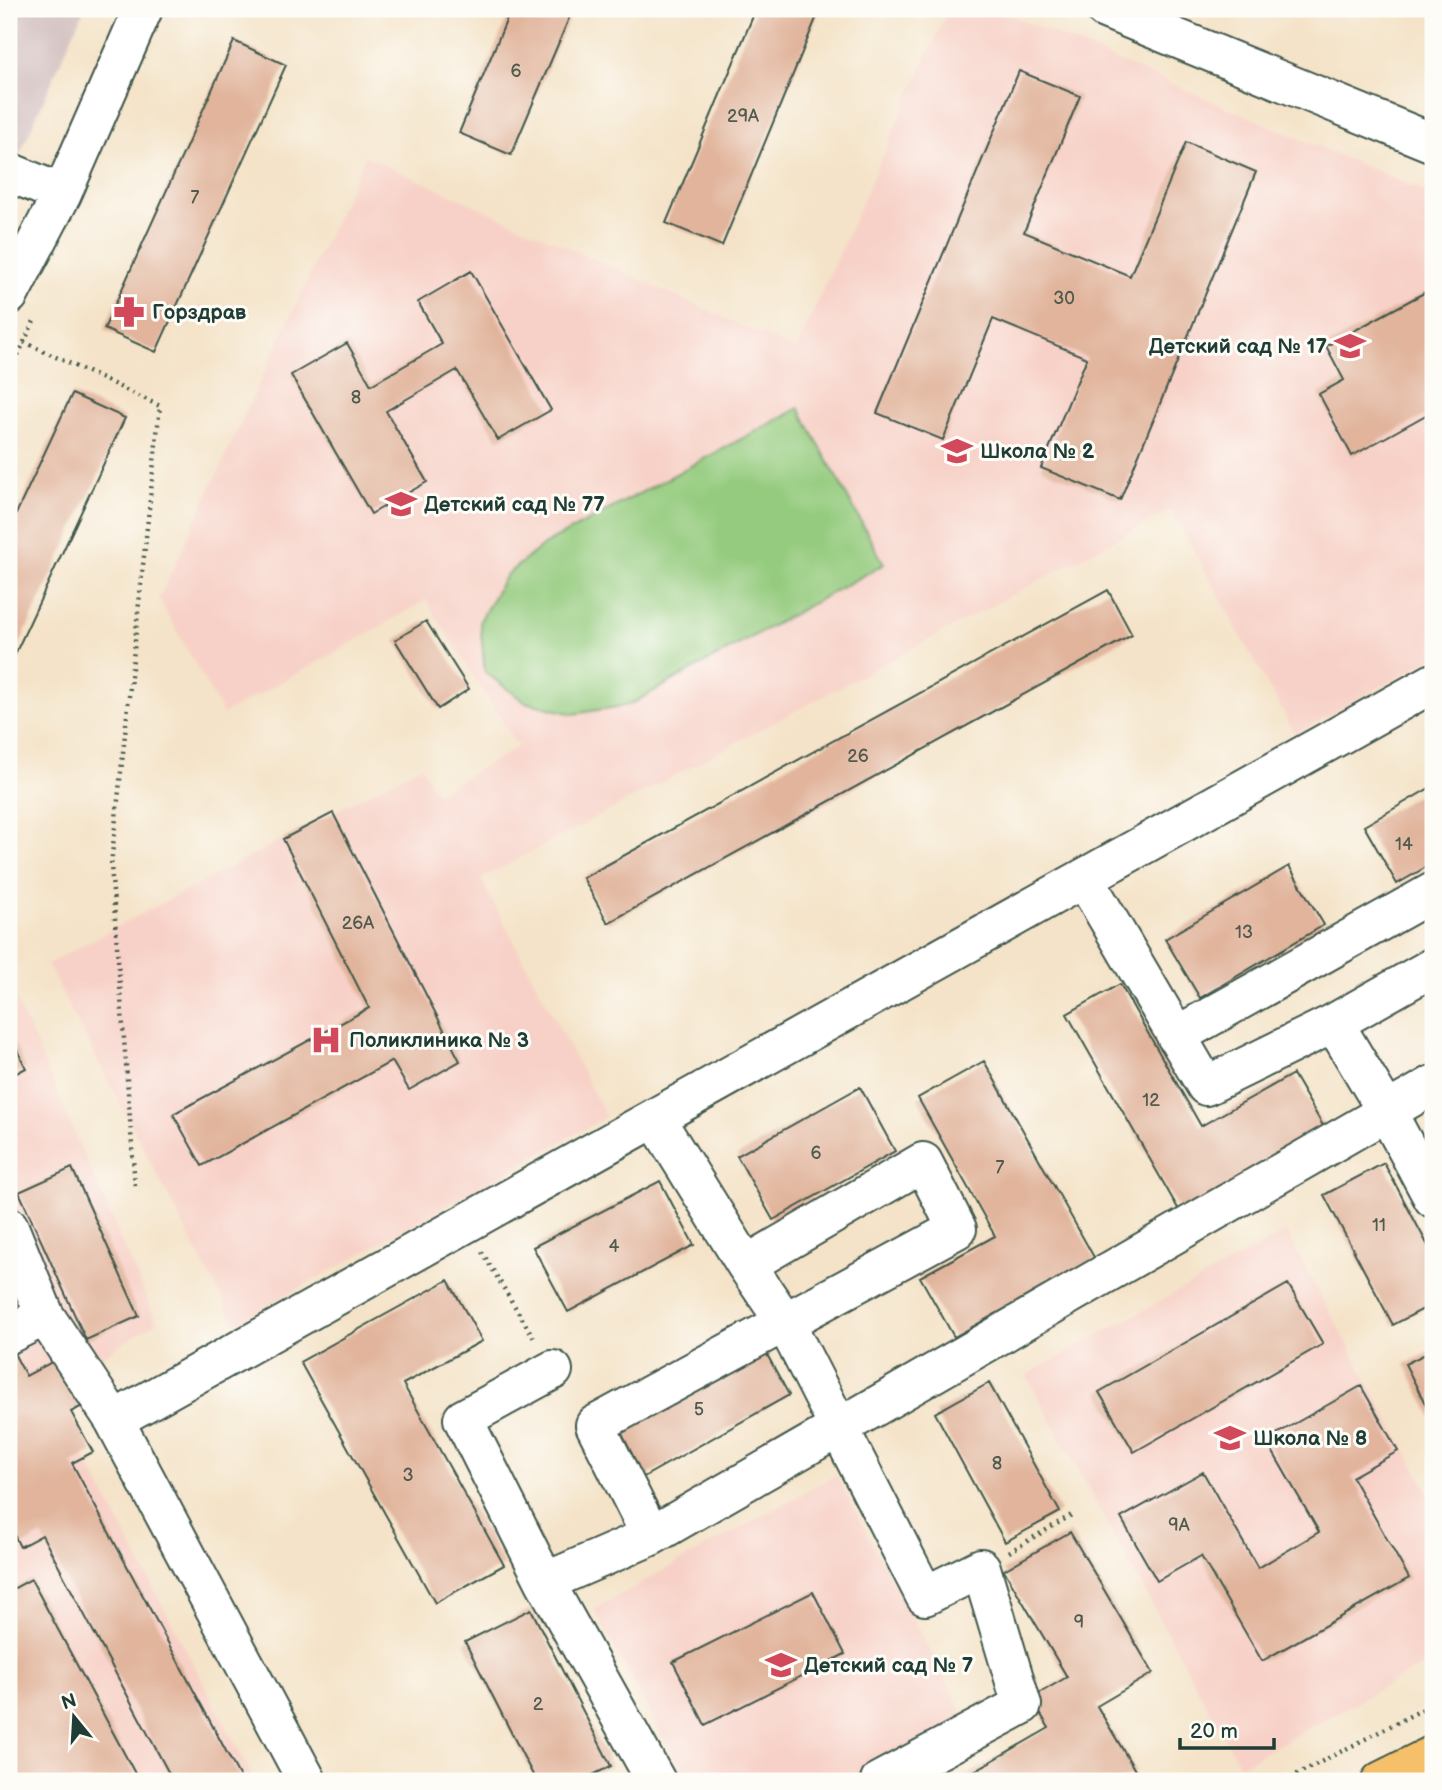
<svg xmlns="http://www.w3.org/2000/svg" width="1442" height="1790" viewBox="0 0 1442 1790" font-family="'Balsamiq Sans',sans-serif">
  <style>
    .built { fill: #f7d1c7 }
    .industrial { fill: #d2bfc0 }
    .green { fill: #94cb7e; stroke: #5a8459; stroke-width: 2 }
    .building { fill: #e1b49b }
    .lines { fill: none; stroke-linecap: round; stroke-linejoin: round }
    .minor-casing { stroke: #3f564a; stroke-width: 42 }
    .major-casing { stroke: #3f564a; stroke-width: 42 }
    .path { stroke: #3f564a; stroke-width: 4.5; stroke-dasharray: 2 5; stroke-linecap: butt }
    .minor { stroke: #fff; stroke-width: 38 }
    .major { stroke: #f6c06b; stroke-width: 38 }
    .labels { text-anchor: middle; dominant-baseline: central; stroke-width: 6; stroke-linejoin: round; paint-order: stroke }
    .number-label { font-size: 18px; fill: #505b4e }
    .poi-label { font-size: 21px; font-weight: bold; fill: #1f3d34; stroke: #fdfcf7; text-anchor: start }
  </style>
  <rect width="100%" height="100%" fill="#fdfcf7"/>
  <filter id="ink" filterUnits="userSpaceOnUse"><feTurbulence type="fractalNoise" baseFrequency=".0143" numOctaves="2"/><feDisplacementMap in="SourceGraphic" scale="14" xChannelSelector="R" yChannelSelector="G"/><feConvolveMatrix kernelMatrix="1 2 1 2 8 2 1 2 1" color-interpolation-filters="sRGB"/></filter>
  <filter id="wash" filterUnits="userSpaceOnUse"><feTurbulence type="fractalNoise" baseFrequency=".00686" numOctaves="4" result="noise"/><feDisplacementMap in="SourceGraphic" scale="28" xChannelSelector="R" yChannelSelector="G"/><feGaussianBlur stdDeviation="1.57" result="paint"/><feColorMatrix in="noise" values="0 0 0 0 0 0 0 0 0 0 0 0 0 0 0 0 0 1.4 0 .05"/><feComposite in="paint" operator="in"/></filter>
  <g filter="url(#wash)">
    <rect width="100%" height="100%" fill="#f4e3c8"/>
    <!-- built -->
    <path class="built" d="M948 9H996L1423 191 1433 197V658L1295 734 1171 510 481 879 606 1117 235 1324 47 964 421 766 436 794 518 747 426 600 327 657 223 714 159 599 365 156 796 350Z
      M9 983 157 1322 49 1389 255 1781H9Z
      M1286 1232 1433 1500V1660L1240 1766 1026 1375Z
      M836 1475 968 1722 861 1781H686L594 1609Z"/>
    <!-- industrial -->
    <path class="industrial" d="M9 9H84L9 178Z"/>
    <!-- green -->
    <path class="green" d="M799 408 884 564 629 705 573 714 525 702 485 672 480 621 506 575 545 544Z"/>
    <g id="blocks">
      <!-- building -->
      <path class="building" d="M511 9H573L511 155 459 133Z
        M756 9H820L722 246 666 223Z
        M234 41 286 65 156 352 104 329Z
        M1019 71 1080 96 1024 232 1130 276 1186 142 1256 172 1120 500 1041 468 1087 358 993 319 943 440 877 413Z
        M471 271 551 410 498 440 457 370 386 411 427 482 371 514 291 375 347 343 371 385 442 344 418 302Z
        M1433 288V411L1352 456 1319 394 1344 380 1326 346Z
        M72 394 125 418 9 667V529Z
        M1108 590 1132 635 608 923 583 878Z
        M426 621 469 689 438 709 395 640Z
        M1433 786V863L1397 884 1364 826Z
        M333 813 460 1061 409 1090 392 1061 202 1166 173 1114 369 1008 283 839Z
        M1289 866 1324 925 1200 998 1165 939Z
        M1120 984 1201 1126 1293 1074 1329 1136 1184 1219 1067 1014Z
        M9 1033 26 1068 9 1077Z
        M984 1061 1095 1259 954 1337 920 1277 995 1236 918 1098Z
        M860 1087 895 1151 773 1220 737 1156Z
        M1384 1163 1433 1255V1304L1393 1325 1324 1195Z
        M72 1168 139 1316 86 1340 19 1192Z
        M660 1181 694 1245 568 1312 533 1247Z
        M448 1280 482 1341 403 1384 504 1565 435 1603 300 1362Z
        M1288 1284 1323 1344 1134 1452 1099 1392Z
        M758 1338 789 1395 640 1479 608 1423Z
        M9 1344 26 1376 61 1357 86 1404 71 1412 93 1452 72 1463 242 1781H173L42 1535 20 1547 9 1525Z
        M1433 1350V1419L1405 1364Z
        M989 1383 1060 1512 1005 1542 935 1413Z
        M1361 1386 1398 1451 1352 1477 1409 1578 1262 1661 1201 1556 1157 1581 1121 1518 1203 1472 1258 1568 1319 1532 1266 1440Z
        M1070 1532 1153 1673 1097 1706 1136 1772 1120 1781H957L1049 1728 1031 1698 1067 1677 1004 1570Z
        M31 1579 139 1781H9V1591Z
        M813 1592 845 1654 705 1725 673 1662Z
        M531 1609 611 1766 581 1781H536L465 1642Z"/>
    </g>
  </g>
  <g filter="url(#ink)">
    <use href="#blocks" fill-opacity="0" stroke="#3f564a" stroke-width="2"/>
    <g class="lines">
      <defs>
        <path id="minor" d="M1105 9 1433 143
          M9 172 62 194
          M9 295 62 194 143 9
          M1084 878 1206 1086 1334 1023 1387 1112 1433 1198
          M1334 1023 1433 967
          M1176 1036 1433 892
          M655 1118 746 1265 785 1322 925 1596 981 1568 1022 1705 880 1781
          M9 1227 45 1316 114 1420
          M9 1334 45 1316
          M651 1536 595 1425 957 1229 923 1162 746 1265
          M545 1582 463 1419 553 1370
          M307 1781 114 1420 1433 683
          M656 1781 545 1582 651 1536 1433 1085"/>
        <path id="major" d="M1381 1781 1433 1755"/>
      </defs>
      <!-- minor casing -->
      <use href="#minor" class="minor-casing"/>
      <!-- major casing -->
      <use href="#major" class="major-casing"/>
      <!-- path -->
      <path class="path" d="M24 342 160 406 111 865 135 1186
        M9 374 34 321
        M482 1252 535 1340
        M1009 1552 1075 1513
        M1284 1781 1433 1704"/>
      <!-- minor -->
      <use href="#minor" class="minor"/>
      <!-- major -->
      <use href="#major" class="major"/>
    </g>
  </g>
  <!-- icons -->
  <defs>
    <symbol id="pharmacy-bare" viewBox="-9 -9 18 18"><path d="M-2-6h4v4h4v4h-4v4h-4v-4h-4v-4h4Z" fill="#d1495b" stroke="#fdfcf7" stroke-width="2.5" paint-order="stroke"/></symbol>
    <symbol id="school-bare" viewBox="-9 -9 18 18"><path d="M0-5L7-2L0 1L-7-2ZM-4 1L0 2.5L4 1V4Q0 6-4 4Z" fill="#d1495b" stroke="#fdfcf7" stroke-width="2.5" paint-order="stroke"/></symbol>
    <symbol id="hospital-bare" viewBox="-9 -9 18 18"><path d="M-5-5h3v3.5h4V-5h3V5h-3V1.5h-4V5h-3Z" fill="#d1495b" stroke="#fdfcf7" stroke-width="2.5" paint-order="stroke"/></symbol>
  </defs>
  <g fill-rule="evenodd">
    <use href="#pharmacy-bare" x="107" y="290" width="44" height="44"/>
    <use href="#school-bare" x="1328" y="324" width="44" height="44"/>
    <use href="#school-bare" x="935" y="429" width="44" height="44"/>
    <use href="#school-bare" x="379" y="482" width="44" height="44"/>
    <use href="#hospital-bare" x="304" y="1018" width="44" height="44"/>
    <use href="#school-bare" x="1208" y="1416" width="44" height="44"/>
    <use href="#school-bare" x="759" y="1643" width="44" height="44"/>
  </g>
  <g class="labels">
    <!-- number labels -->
    <g class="number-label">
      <text x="516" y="71">6</text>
      <text x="743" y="116">29А</text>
      <text x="195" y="197">7</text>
      <text x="1064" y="298">30</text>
      <text x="356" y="397">8</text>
      <text x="858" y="756">26</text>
      <text x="1404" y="844">14</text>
      <text x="358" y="923">26А</text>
      <text x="1244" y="932">13</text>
      <text x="1151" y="1100">12</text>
      <text x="816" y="1153">6</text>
      <text x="1000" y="1167">7</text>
      <text x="1379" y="1225">11</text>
      <text x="614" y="1246">4</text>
      <text x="699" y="1409">5</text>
      <text x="997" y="1463">8</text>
      <text x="408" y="1475">3</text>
      <text x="1179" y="1525">9А</text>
      <text x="1079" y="1622">9</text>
      <text x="538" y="1704">2</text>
    </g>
    <!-- poi labels -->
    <g class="poi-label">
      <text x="152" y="312">Горздрав</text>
      <text x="1327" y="346" text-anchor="end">Детский сад № 17</text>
      <text x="980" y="451">Школа № 2</text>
      <text x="424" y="504">Детский сад № 77</text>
      <text x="349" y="1040">Поликлиника № 3</text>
      <text x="1253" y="1438">Школа № 8</text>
      <text x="804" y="1665">Детский сад № 7</text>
    </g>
  </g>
  <!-- margin -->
  <rect width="1442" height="1790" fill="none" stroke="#fdfcf7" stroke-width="35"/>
  <!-- north arrow -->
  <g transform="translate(74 1717) rotate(342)" stroke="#fdfcf7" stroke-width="5" paint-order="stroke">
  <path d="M0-5L12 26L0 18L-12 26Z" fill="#1f3d34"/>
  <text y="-10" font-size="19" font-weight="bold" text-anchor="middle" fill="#1f3d34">N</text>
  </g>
  <!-- scale -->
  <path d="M1180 1738v10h94v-10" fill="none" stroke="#1f3d34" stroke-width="3.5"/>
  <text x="1190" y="1738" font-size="21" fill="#1f3d34" stroke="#fdfcf7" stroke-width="5" paint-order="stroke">20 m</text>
</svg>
